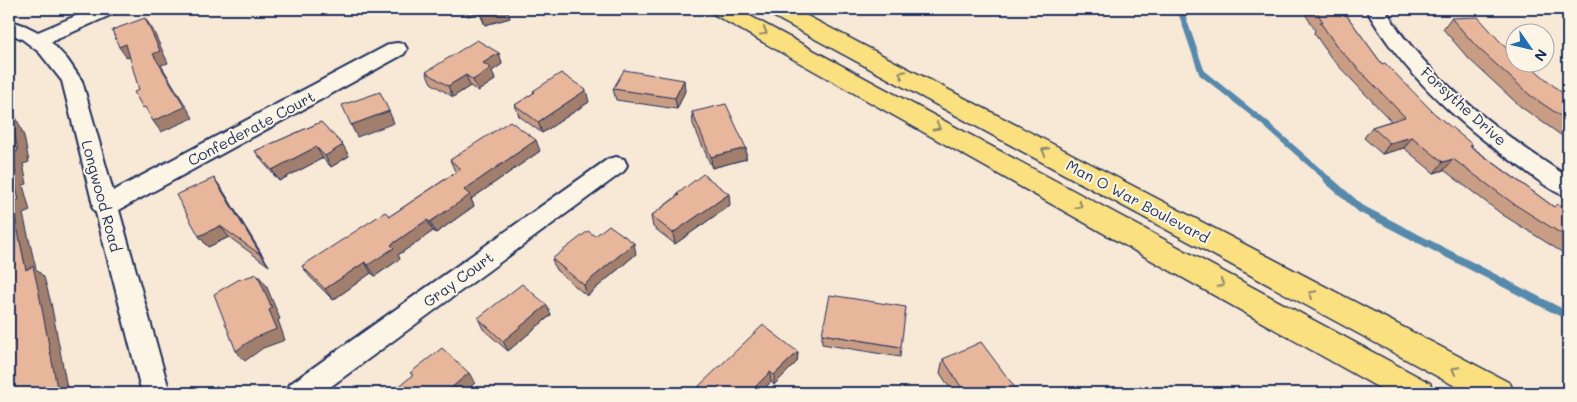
<svg xmlns="http://www.w3.org/2000/svg" width="1577" height="402" viewBox="0 0 1577 402" font-family="Mali,sans-serif">
  <style>
    .lines { fill: none; stroke-linecap: round; stroke-linejoin: round }
    .stream-far1 { stroke: #578aac; stroke-width: 6 }
    .stream { stroke: #578aac; stroke-width: 8 }
    .minor-casing { stroke: #1b2f5e; stroke-width: 4 }
    .primary-casing { stroke: #1b2f5e; stroke-width: 3 }
    .minor { fill: #fcf5e5; fill-rule: evenodd }
    .primary { fill: #fbe080; fill-rule: evenodd }
    .wall { fill: #c89d84; stroke: #1b2f5e }
    .shaded-wall { fill: #a27f6c; stroke: #1b2f5e }
    .building { fill: #e8b69a; stroke: #1b2f5e }
    .oneway { stroke: #8b886f }
    .labels { text-anchor: middle; dominant-baseline: central; stroke-width: 4; stroke-linejoin: round; paint-order: stroke }
    .street-label { font-size: 15px; fill: #1b2f5e; stroke: #fcf5e5 }
  </style>
  <rect width="100%" height="100%" fill="#f8e8d6"/>
  <filter id="ink" filterUnits="userSpaceOnUse"><feTurbulence type="fractalNoise" baseFrequency=".02" numOctaves="2"/><feDisplacementMap in="SourceGraphic" scale="10" xChannelSelector="R" yChannelSelector="G"/><feConvolveMatrix kernelMatrix="1 2 1 2 8 2 1 2 1" color-interpolation-filters="sRGB"/></filter>
  <g filter="url(#ink)">
    <g class="lines">
      <!-- stream-far1 -->
      <path class="stream-far1" d="M1180 9 1202 73 1262 121 1330 181"/>
      <!-- stream -->
      <path class="stream" d="M1328 180 1361 209 1568 316"/>
      <defs>
        <path id="minor" d="M92 9H118L115 13 51 42 67 59 82 81 113 191 390 44 397 43 404 44 407 49 404 54 119 210 170 393H142L96 213 92 207 93 205 62 81 39 52 22 39 9 33V20L26 26 38 32Z
          M1366 9H1385C1392 19 1398 31 1407 41 1451 96 1509 139 1568 177V197C1552 192 1537 179 1523 169 1461 126 1403 74 1366 9Z
          M616 157 624 159 627 165 624 171 322 393H286L290 384 608 159Z"/>
        <path id="primary" d="M710 9H737L1430 383 1434 393H1388L713 14Z
          M766 9H794L1510 383 1514 393H1468L769 14Z"/>
      </defs>
      <!-- minor casing -->
      <use href="#minor" class="minor-casing"/>
      <!-- primary casing -->
      <use href="#primary" class="primary-casing"/>
      <!-- minor -->
      <use href="#minor" class="minor"/>
      <!-- primary -->
      <use href="#primary" class="primary"/>
    </g>
    <!-- wall -->
    <path class="wall" d="M465 9H507L510 18 485 25 479 12 468 16Z
      M1302 9H1342L1382 64 1435 114 1472 147 1554 207 1568 211V256L1503 215 1444 170 1434 173 1404 148 1382 154 1364 138 1372 127 1391 121 1332 59 1314 33 1315 30Z
      M1451 18 1514 62 1568 98V140L1521 107 1469 59 1443 29Z
      M499 53 502 64 492 71 495 80 478 91 470 86 453 97 431 83 426 72Z
      M613 89 685 91 677 109 616 100Z
      M533 91 589 102 542 133 519 116 515 105 534 93Z
      M692 112 746 148V159L712 168 693 124Z
      M321 122 349 156 331 167 323 158 279 181 263 162 255 151Z
      M540 151 471 199 474 206 436 233 433 231 398 255 400 259 375 276 371 273 333 300 310 277 302 266 390 216 456 172 455 171 450 160Z
      M214 178 222 189 269 266 229 237 208 247 199 236Z
      M677 194 730 205 675 244 653 227 651 216 677 196Z
      M595 236 636 254 587 296 556 270 552 259Z
      M547 305 551 315 508 351 483 329 478 318Z
      M822 334 901 347 900 357 822 344Z
      M798 352 797 362 774 385 771 382 759 393H700L699 386Z
      M943 359 1019 393H953L940 373Z"/>
    <!-- shaded-wall -->
    <path class="shaded-wall" d="M466 9H477L479 12 468 16Z
      M499 9H507L510 18 485 25 481 14Z
      M145 18 153 30 168 63 161 65 193 118 161 132 153 121V54Z
      M126 44 134 56 127 58 119 47Z
      M499 53 502 64 492 71 495 80 478 91 473 80 483 63Z
      M466 75 470 86 453 97 448 86Z
      M684 80 685 91 677 109 675 98Z
      M9 87 16 117 24 136 29 162 23 164 27 184 23 185 30 211 23 214 36 269 44 277 51 303 68 393H58L26 270 12 203V153L9 113Z
      M586 90 589 102 542 133 538 122Z
      M389 111 394 123 357 137 351 125Z
      M1412 137 1404 148 1382 154 1390 143Z
      M536 140 540 151 471 199 474 206 436 233 430 222 464 190Z
      M343 145 349 156 331 167 325 156Z
      M316 147 323 158 279 181 272 170Z
      M746 148V159L712 168 711 157Z
      M1453 159 1444 170 1434 173 1443 162Z
      M214 178 222 189 269 266 261 255Z
      M729 194 730 205 675 244 673 233Z
      M427 220 433 231 398 255 400 259 375 276 368 265 391 245Z
      M220 226 229 237 208 247 199 236Z
      M634 243 636 254 587 296 584 285Z
      M365 262 371 273 333 300 325 289Z
      M257 274 266 285 280 319 278 320 285 340 263 348 245 361 236 351 269 310Z
      M547 305 551 315 508 351 503 341Z
      M798 352 797 362 774 385V375Z
      M770 372 771 382 759 393H749Z
      M469 373 475 383 463 393H445Z"/>
    <!-- building -->
    <path class="building" d="M478 9H499L481 14Z
      M1315 9H1342L1382 64 1385 63 1435 114 1473 145 1470 146 1554 207 1557 204 1568 211V238L1514 204 1453 159 1443 162 1412 137 1390 143 1372 127 1405 117 1338 48 1320 22H1323Z
      M1478 17 1514 57V62H1526L1568 98V121L1531 96 1477 47 1451 18Z
      M145 18 160 51 153 54 185 107 153 121 145 107 143 108 134 92 139 90 126 44 119 47 112 30Z
      M477 40 499 53 483 63 491 68 473 80 466 75 448 86 426 72Z
      M624 70 684 80 675 98 613 89Z
      M561 73 586 90 538 122 515 105 535 92 533 91Z
      M380 92 389 111 351 125 342 105Z
      M726 104 746 148 711 157 692 112Z
      M9 113 13 125 18 151 12 153 16 173 13 174 19 200 12 203 26 270 33 266 39 293 58 393H9Z
      M510 121 536 140 464 190 470 195 430 222 427 220 391 245 394 248 368 265 365 262 325 289 302 266 385 212 390 216 461 169 450 160Z
      M321 122 343 145 325 156 316 147 272 170 255 151Z
      M703 174 729 194 673 233 651 216 679 195 677 194Z
      M214 178 261 255 220 226 199 236 176 195Z
      M609 225 634 243 584 285 552 259 588 231 595 236Z
      M257 274 272 308 269 310 277 329 254 338 236 351 214 294 238 280Z
      M522 284 547 305 503 341 478 318Z
      M830 295 906 307 901 347 822 334Z
      M763 325 798 352 774 375 770 372 749 393H708L699 386Z
      M981 342 1019 393H965L943 359Z
      M442 348 469 373 445 393H391L413 375 410 373Z"/>
    <!-- one-way arrows -->
    <defs><path id="oneway-chevron" d="M-2-3.5L2.5 0L-2 3.5" fill="none" stroke-width="1.6" stroke-linecap="round" stroke-linejoin="round" transform="scale(1.25)"/></defs>
    <g class="oneway">
      <use href="#oneway-chevron" transform="translate(764 32) rotate(29)"/>
      <use href="#oneway-chevron" transform="translate(902 74) rotate(-152)"/>
      <use href="#oneway-chevron" transform="translate(937 127) rotate(29)"/>
      <use href="#oneway-chevron" transform="translate(1045 151) rotate(-152)"/>
      <use href="#oneway-chevron" transform="translate(1079 205) rotate(29)"/>
      <use href="#oneway-chevron" transform="translate(1221 284) rotate(29)"/>
      <use href="#oneway-chevron" transform="translate(1312 294) rotate(-152)"/>
      <use href="#oneway-chevron" transform="translate(1455 370) rotate(-152)"/>
    </g>
  </g>
  <g class="labels">
    <!-- street labels -->
    <g class="street-label">
      <text transform="translate(1464 106) rotate(42)">Forsythe Drive</text>
      <text transform="translate(251 128) rotate(-28)">Confederate Court</text>
      <text transform="translate(102 196) rotate(75)">Longwood Road</text>
      <text transform="translate(1138 201) rotate(28)">Man O War Boulevard</text>
      <text transform="translate(458 279) rotate(-36)">Gray Court</text>
    </g>
  </g>
  <!-- margin -->
  <rect width="1577" height="402" fill="none" stroke="#fcf5e5" stroke-width="30"/>
  <rect x="15" y="15" width="1547" height="372" fill="none" stroke="#1b2f5e" stroke-width="2" filter="url(#ink)"/>
  <!-- north arrow -->
  <g transform="translate(1530 48) rotate(124)"><circle r="24" fill="#fcf5e5" stroke="#a2a6af"/>
  <path d="M0-4L9 19L0 12L-9 19Z" fill="#1f6fb2"/>
  <text y="-8" font-size="14" font-weight="bold" text-anchor="middle" fill="#1b2f5e">N</text>
  </g>
</svg>
